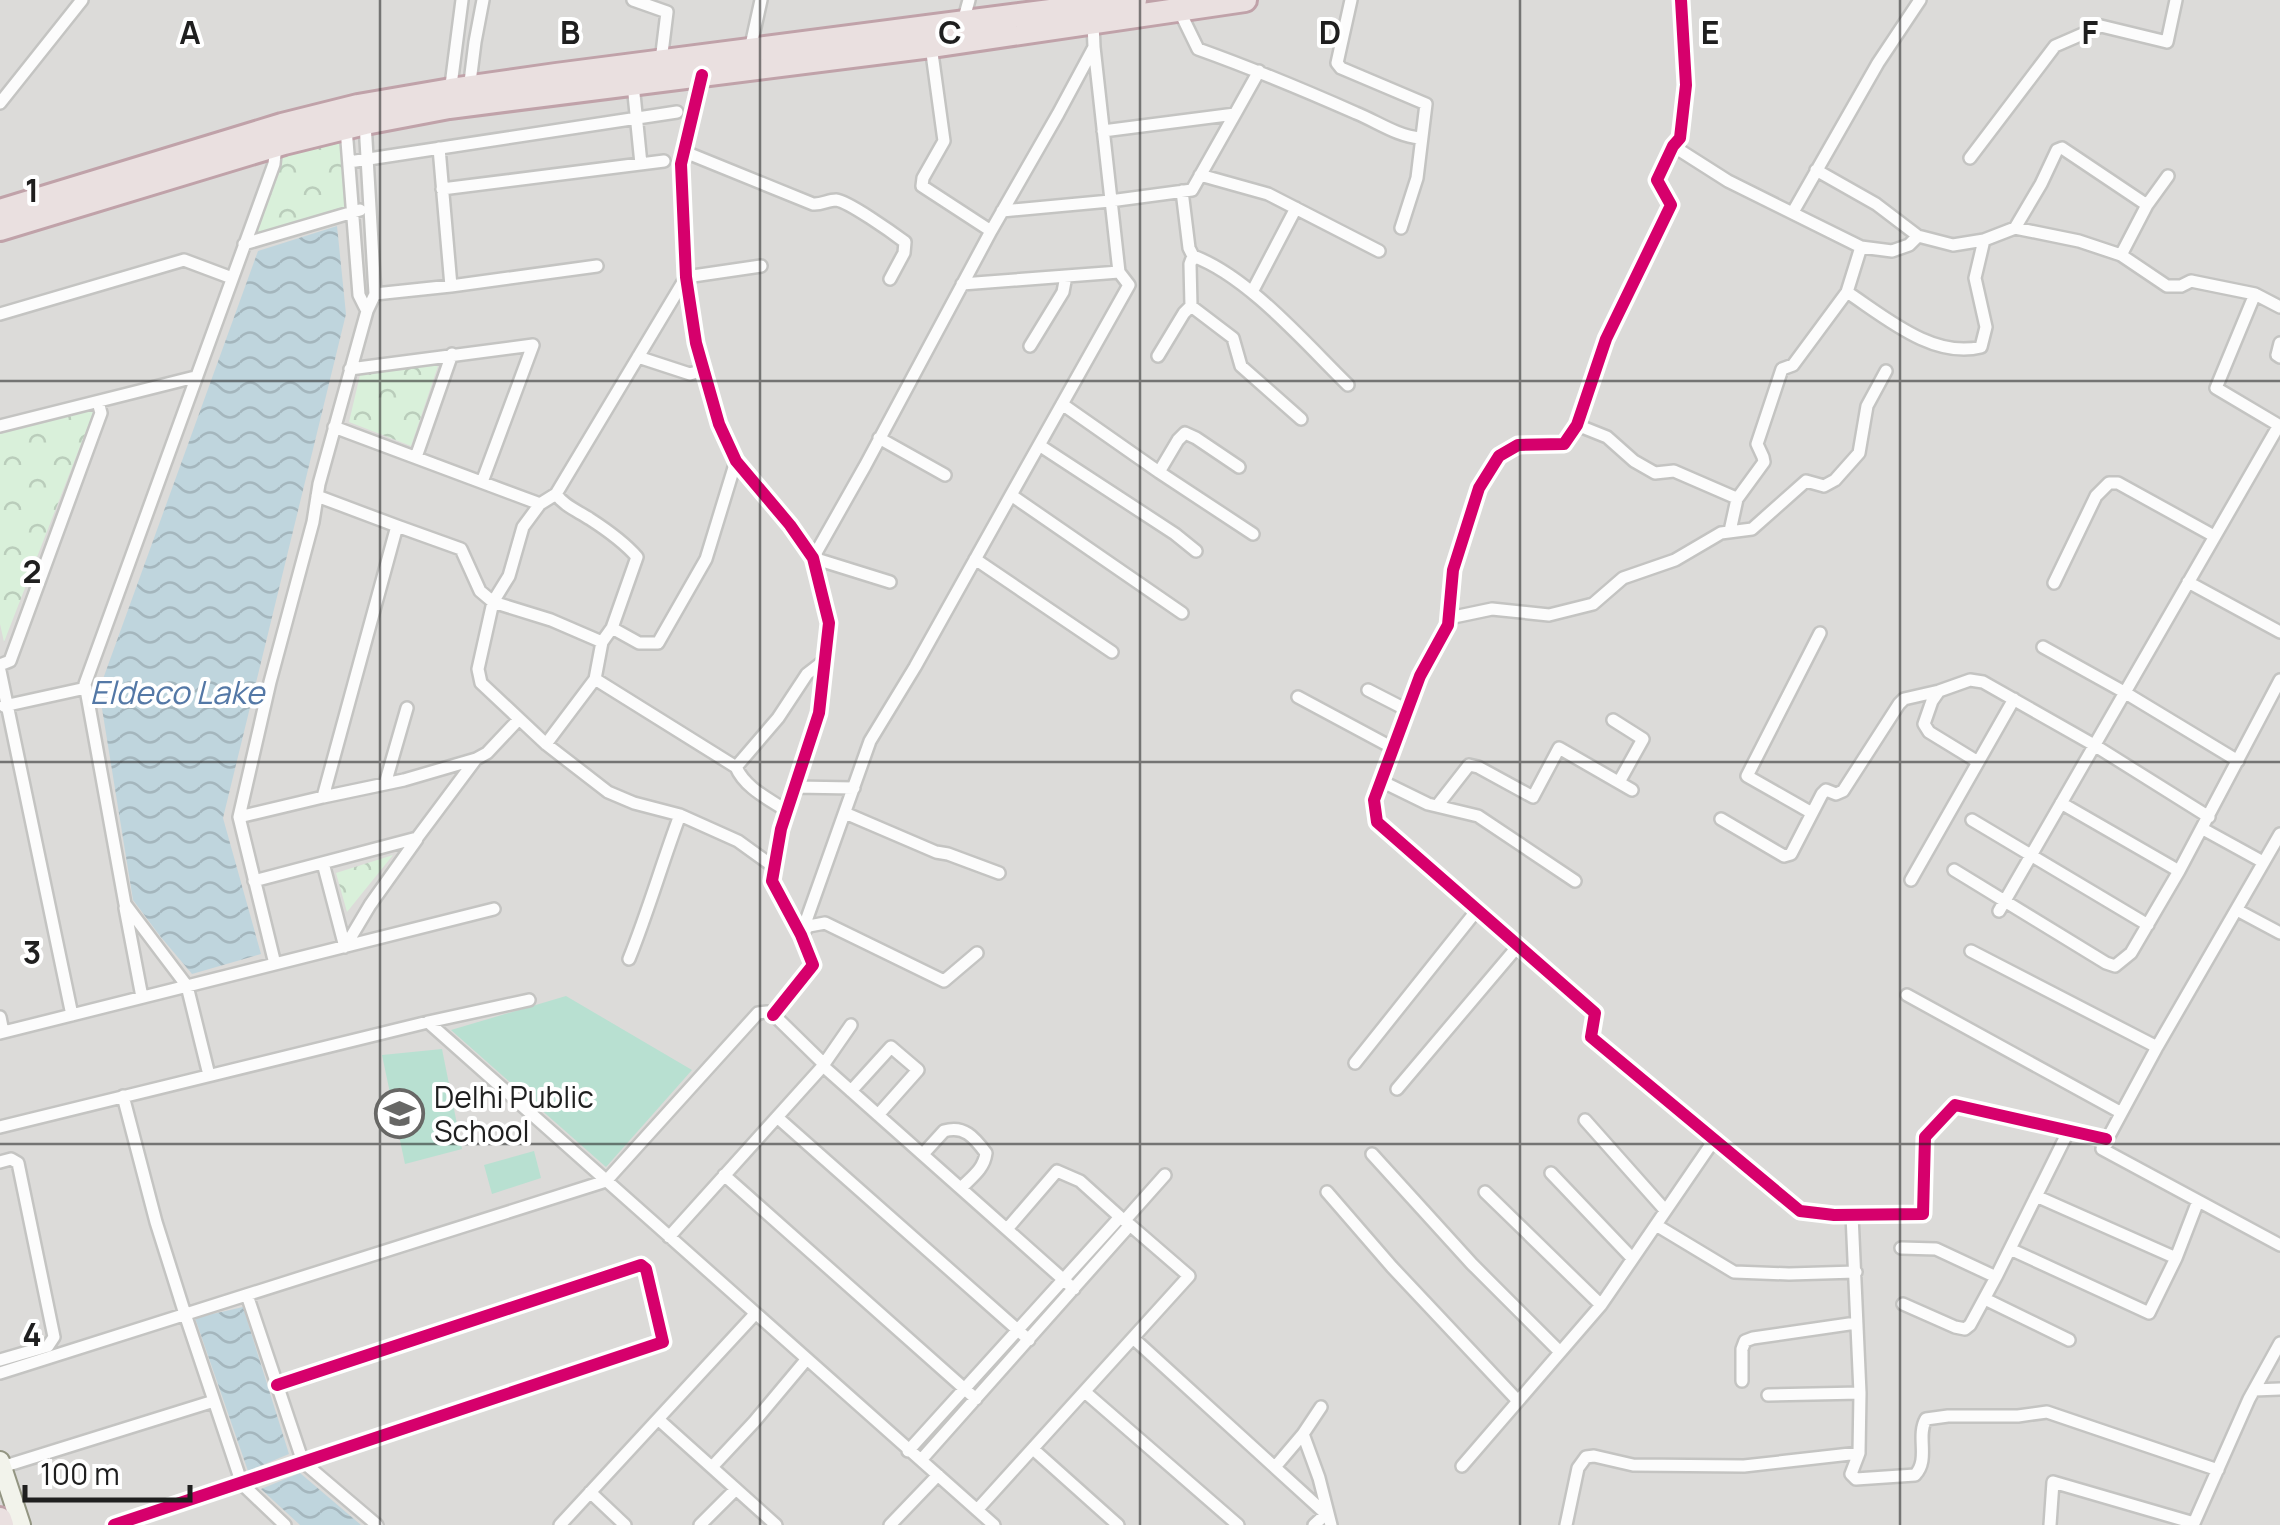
<svg xmlns="http://www.w3.org/2000/svg" width="2280" height="1525" viewBox="0 0 2280 1525" font-family="Manrope,sans-serif">
  <style>
    .residential { fill: #dcdbd9 }
    .park { fill: url(#park-crowns) }
    .pitch { fill: #b8e0d1 }
    .water { fill: url(#water-waves) }
    .lines { fill: none; stroke-linecap: round; stroke-linejoin: round }
    .street-casing { stroke: #c4c4c2; stroke-width: 16 }
    .secondary-casing { stroke: #939582; stroke-width: 22 }
    .highway-casing { stroke: #c0a2a9; stroke-width: 28 }
    .street { stroke: #fcfcfc; stroke-width: 11 }
    .secondary { stroke: #f2f3eb; stroke-width: 18 }
    .highway { stroke: #eae0e0; stroke-width: 22 }
    .cycleway-casing { stroke: #fff; stroke-width: 19 }
    .cycleway { stroke: #d6006c; stroke-width: 12 }
    .grid { fill: none; stroke: #1f1f1f; stroke-width: 2.5; stroke-opacity: 0.55 }
    .labels { text-anchor: middle; dominant-baseline: central; stroke-width: 8; stroke-linejoin: round; paint-order: stroke }
    .poi-label { font-size: 30px; fill: #1f1f1f; stroke: #fff; text-anchor: start }
    .water-label { font-size: 32px; font-style: italic; fill: #5478a6; stroke: #fff }
    .grid-label { font-size: 32px; text-anchor: middle; font-weight: bold; fill: #1f1f1f; stroke: #fff; stroke-width: 8; stroke-linejoin: round; paint-order: stroke }
  </style>
  <defs>
    <pattern id="park-crowns" width="20" height="18" patternUnits="userSpaceOnUse" patternTransform="scale(2.5)"><rect width="20" height="18" fill="#d9f0da"/><path d="M2 6a3 3 0 1 1 6 0M12 15a3 3 0 1 1 6 0" fill="none" stroke="#bacdbb"/></pattern>
    <pattern id="water-waves" width="16" height="10" patternUnits="userSpaceOnUse" patternTransform="scale(2.5)"><rect width="16" height="10" fill="#bfd5dd"/><path d="M0 5q4-4 8 0t8 0" fill="none" stroke="#a4b6bd"/></pattern>
  </defs>
  <rect width="100%" height="100%" fill="#edece8"/>
  <!-- residential -->
  <path class="residential" d="M0 0H2280V1525H0Z"/>
  <!-- park -->
  <path class="park" d="M342 133 347 207 252 237 281 149Z
    M439 363 411 446 349 422 360 375Z
    M95 408 4 642 0 624V432Z
    M393 855 347 912 336 873Z"/>
  <!-- pitch -->
  <path class="pitch" d="M566 996 692 1070 606 1167 451 1030Z
    M442 1049 462 1149 405 1164 382 1055Z
    M534 1151 541 1178 492 1194 484 1165Z"/>
  <!-- water -->
  <path class="water" d="M337 226 346 314 223 818 261 954 192 974 160 936 133 900 99 690 258 251Z
    M243 1307 289 1454 248 1471 195 1318Z
    M300 1473 361 1525H300L261 1489Z"/>
  <g class="lines">
    <defs>
      <path id="street" d="M633 0 667 12 661 61
        M1351 0 1337 63 1341 68 1426 104 1417 178 1401 228
        M1681 0 1686 85 1680 138 1673 146 1657 180 1671 205 1606 339 1577 425 1564 444 1518 445 1499 456 1479 488 1453 570 1448 625 1420 676 1374 800 1377 822 1595 1013 1591 1037 1800 1211 1834 1215 1923 1214 1925 1137 1955 1105 2106 1139
        M1179 10 1198 49C1251 68 1304 90 1356 113 1378 122 1397 136 1420 138
        M963 22 969 0
        M931 46 944 141 923 178 922 186 991 231
        M750 50 761 0
        M702 75 681 164 686 277 696 343 719 424 736 461 790 525 813 558 829 623 819 713 781 829 772 881 801 935 813 965 773 1015
        M633 84 641 164
        M469 90 475 42 483 0
        M450 93 462 0
        M0 103 82 0
        M1235 114 1259 71
        M346 128 359 295 367 311
        M1673 146 1728 181 1861 247 1892 251 1909 245 1918 236
        M439 148 451 286
        M685 152 813 204C821 205 828 200 836 200 848 201 893 233 905 242L904 253 890 279
        M1970 158 2055 46 2101 26 2167 42 2176 0
        M349 162 677 112
        M1816 170 1876 204 1918 236 1953 245 1984 240 2015 228 2079 241 2121 255 2167 286H2181L2191 281 2255 294
        M1200 175 1268 194 1379 251
        M442 189 664 161
        M1002 211 1110 201 1192 190 1235 114 1103 131
        M1793 212 1878 63 1920 0
        M2015 228 2041 184 2057 150 2062 148 2147 205
        M244 244 360 210
        M2121 255 2147 205 2168 176
        M1193 256C1248 276 1306 344 1348 385
        M1119 272 1129 285 1011 495 1182 613
        M962 284 1119 272 1094 47
        M1252 292 1296 208
        M1847 292C1885 317 1933 359 1981 347L1986 327 1975 278 1984 240
        M375 294 451 286 597 266
        M1191 306 1233 338 1241 366 1301 419
        M2280 307 2255 294 2216 388 2280 426
        M0 314 184 260 232 278
        M2280 343 2277 355 2280 357
        M1030 346 1063 292 1066 276
        M1158 356 1184 313 1191 306 1190 264 1193 256 1189 248 1182 191
        M638 357 690 374 703 370
        M350 369 533 345 482 482
        M1062 404 1159 472 1253 534
        M1577 425 1607 437 1634 461 1655 473 1674 471 1734 497
        M0 426 195 377
        M334 427 540 504
        M879 438 945 475
        M1039 445 1175 534 1196 551
        M416 457 452 354
        M1159 472 1178 440 1185 433 1196 438 1239 467
        M556 494 540 504 523 527 509 576 493 602 478 669 481 683 546 744 608 792 634 803 680 815 738 841 774 867
        M317 496 397 526
        M1730 531 1737 499 1764 462 1763 457 1757 444 1782 369 1793 365 1847 292 1861 247
        M813 558 865 466 991 231 1058 114 1094 47 1093 23
        M813 558 890 582
        M975 559 1112 652
        M2188 582 2280 632
        M2054 583 2096 496 2109 483H2118L2214 536
        M1449 618 1492 609 1549 615 1593 604 1623 578 1675 560 1721 533 1752 529 1806 481 1824 486 1835 480 1859 453 1867 406 1886 371
        M612 628 639 643H658L706 559 736 461
        M2043 647 2124 692 2238 761
        M0 665 10 661 101 413 98 402
        M0 671 72 1015
        M595 679 736 767C745 788 769 799 787 811
        M1368 690 1407 710
        M1298 697 1393 748
        M4 706 86 688
        M1613 720 1643 739 1619 782
        M546 744 595 679 602 642 612 628 637 557C624 542 607 530 590 519 578 511 564 506 556 494L686 277 761 266
        M1978 762 1929 732 1924 724 1932 701 1939 691 1970 680 1983 682 2094 745 2209 817
        M736 767 778 718 807 674 825 660
        M1381 781 1428 804 1478 816 1575 881
        M385 784 407 708
        M795 787 854 788
        M323 797 404 780 476 759 487 753 519 719
        M2061 803 2179 871
        M1437 806 1469 765 1478 767 1533 797 1559 748 1632 790
        M845 813 936 852 948 854 999 873
        M1812 813 1747 776 1820 633
        M239 817 323 797 397 526 461 549 480 591 493 602 551 620 602 642
        M1721 819 1784 856 1791 854 1822 794 1826 790 1836 794 1843 791 1899 704 1904 699 1939 691
        M1972 820 2148 925
        M2203 829 2263 862
        M2280 834 2157 1047 2102 1149 2280 1245
        M323 863 345 947 370 905 417 839
        M1954 870 2106 963 2115 966 2131 953 2179 871 2280 680
        M1911 880 2014 699
        M254 881 417 838 476 759
        M125 908 142 997
        M2237 910 2280 933
        M1999 911 2279 425
        M804 931 809 926 825 923 944 981 977 953
        M801 935 870 741 915 667 1011 495
        M1971 951 2157 1047
        M629 959C648 912 662 863 680 815
        M275 964 239 817 270 682 313 522 319 484 367 311 375 294 365 123
        M1907 995 2120 1112
        M0 1017 3 1032
        M428 1022 994 1525
        M0 1033 494 909
        M1355 1063 1477 910
        M824 1064 851 1025
        M209 1075 187 986 125 904 85 684 274 164 276 145
        M1397 1089 1518 946
        M851 1091 891 1047 918 1070 878 1115
        M123 1096 156 1222 185 1314 242 1484 285 1525
        M777 1117 1029 1340
        M1585 1120 1665 1210
        M0 1127 428 1022 529 1000
        M923 1154 944 1131C964 1125 974 1137 986 1153 984 1169 972 1177 961 1188
        M1372 1154 1472 1264 1560 1352
        M0 1162 11 1159 18 1163 54 1337 48 1346 0 1360
        M1551 1173 1632 1258
        M724 1175 976 1399
        M1327 1192 1392 1267 1518 1401
        M1485 1192 1601 1305
        M2036 1196 2176 1258
        M1125 1220 1165 1175
        M1656 1225 1734 1272 1789 1274 1856 1272
        M1007 1229 1057 1171 1080 1181 1120 1217
        M669 1237 823 1066 1074 1289
        M1901 1248 1936 1249 1996 1277
        M2010 1249 2149 1313 2176 1258 2198 1201
        M247 1295 303 1462 377 1525
        M1985 1299 2069 1340
        M1903 1304 1955 1327 1965 1329 1970 1325 1996 1277 2069 1130
        M1133 1338 1326 1514 1314 1525
        M0 1373 606 1181 758 1013 767 1012 775 1016 824 1064 823 1066
        M1742 1381V1349L1745 1341 1753 1338 1856 1323
        M2254 1390 2280 1389
        M1085 1392 1238 1525
        M1768 1395 1860 1393
        M658 1419 776 1525
        M1303 1434 1321 1407
        M1033 1449 1118 1525
        M908 1451 1120 1217 1130 1225
        M1859 1453 1851 1474 1856 1479 1915 1475C1930 1459 1916 1437 1926 1419L1948 1416H2018L2047 1412 2218 1470
        M921 1460 1130 1225 1189 1276 977 1510
        M1462 1466 1601 1305 1714 1140
        M2 1467 214 1401
        M712 1467 754 1422 806 1360
        M1275 1467 1303 1434 1319 1478 1331 1525
        M590 1492 625 1525
        M114 1525 663 1342 646 1269 641 1265 277 1385
        M560 1525 755 1314
        M700 1525 736 1489
        M890 1525 938 1475
        M1566 1525 1578 1468 1586 1457 1594 1456 1633 1465 1744 1466 1859 1453 1860 1393 1852 1215
        M2050 1525 2053 1482 2194 1523 2249 1399 2280 1343"/>
      <path id="secondary" d="M0 1461 21 1525"/>
      <path id="highway" d="M0 211 282 125 358 106 451 90 556 75 1135 0
        M0 229 284 143 365 123 449 107 931 46 1245 0
        M0 1519 2 1525"/>
    </defs>
    <!-- street casing -->
    <use href="#street" class="street-casing"/>
    <!-- secondary casing -->
    <use href="#secondary" class="secondary-casing"/>
    <!-- highway casing -->
    <use href="#highway" class="highway-casing"/>
    <!-- street -->
    <use href="#street" class="street"/>
    <!-- secondary -->
    <use href="#secondary" class="secondary"/>
    <!-- highway -->
    <use href="#highway" class="highway"/>
    <defs>
      <path id="cycleway" d="M1681 0 1686 85 1680 138 1673 146 1657 180 1671 205 1606 339 1577 425 1564 444 1518 445 1499 456 1479 488 1453 570 1448 625 1420 676 1374 800 1377 822 1595 1013 1591 1037 1800 1211 1834 1215 1923 1214 1925 1137 1955 1105 2106 1139
        M702 75 681 164 686 277 696 343 719 424 736 461 790 525 813 558 829 623 819 713 781 829 772 881 801 935 813 965 773 1015
        M114 1525 663 1342 646 1269 641 1265 277 1385"/>
    </defs>
    <!-- cycleway casing -->
    <use href="#cycleway" class="cycleway-casing"/>
    <!-- cycleway -->
    <use href="#cycleway" class="cycleway"/>
  </g>
  <!-- grid -->
  <path class="grid" d="M380 0V1525M760 0V1525M1140 0V1525M1520 0V1525M1900 0V1525M0 381H2280M0 762H2280M0 1144H2280"/>
  <!-- icons -->
  <defs>
    <symbol id="school-ring" viewBox="-11 -11 22 22"><circle r="9.5" fill="#fff" stroke="#676765" stroke-width="1.5"/><path d="M0-5L7-2L0 1L-7-2ZM-4 1L0 2.5L4 1V4Q0 6-4 4Z" fill="#676765"/></symbol>
  </defs>
  <g fill-rule="evenodd">
    <use href="#school-ring" x="372" y="1086" width="55" height="55"/>
  </g>
  <g class="labels">
    <!-- poi labels -->
    <g class="poi-label">
      <text x="434" y="1096">Delhi Public<tspan x="434" dy="34">School</tspan></text>
    </g>
    <!-- water labels -->
    <g class="water-label">
      <text x="177" y="692">Eldeco Lake</text>
    </g>
  </g>
  <g class="grid-label">
    <text x="190" y="44">A</text>
    <text x="570" y="44">B</text>
    <text x="950" y="44">C</text>
    <text x="1330" y="44">D</text>
    <text x="1710" y="44">E</text>
    <text x="2090" y="44">F</text>
    <text x="32" y="202">1</text>
    <text x="32" y="583">2</text>
    <text x="32" y="964">3</text>
    <text x="32" y="1346">4</text>
  </g>
  <!-- scale -->
  <path d="M25 1485v15h165v-15" fill="none" stroke="#1f1f1f" stroke-width="5"/>
  <text x="40" y="1485" font-size="30" fill="#1f1f1f" stroke="#ffffff" stroke-width="8" paint-order="stroke">100 m</text>
</svg>
